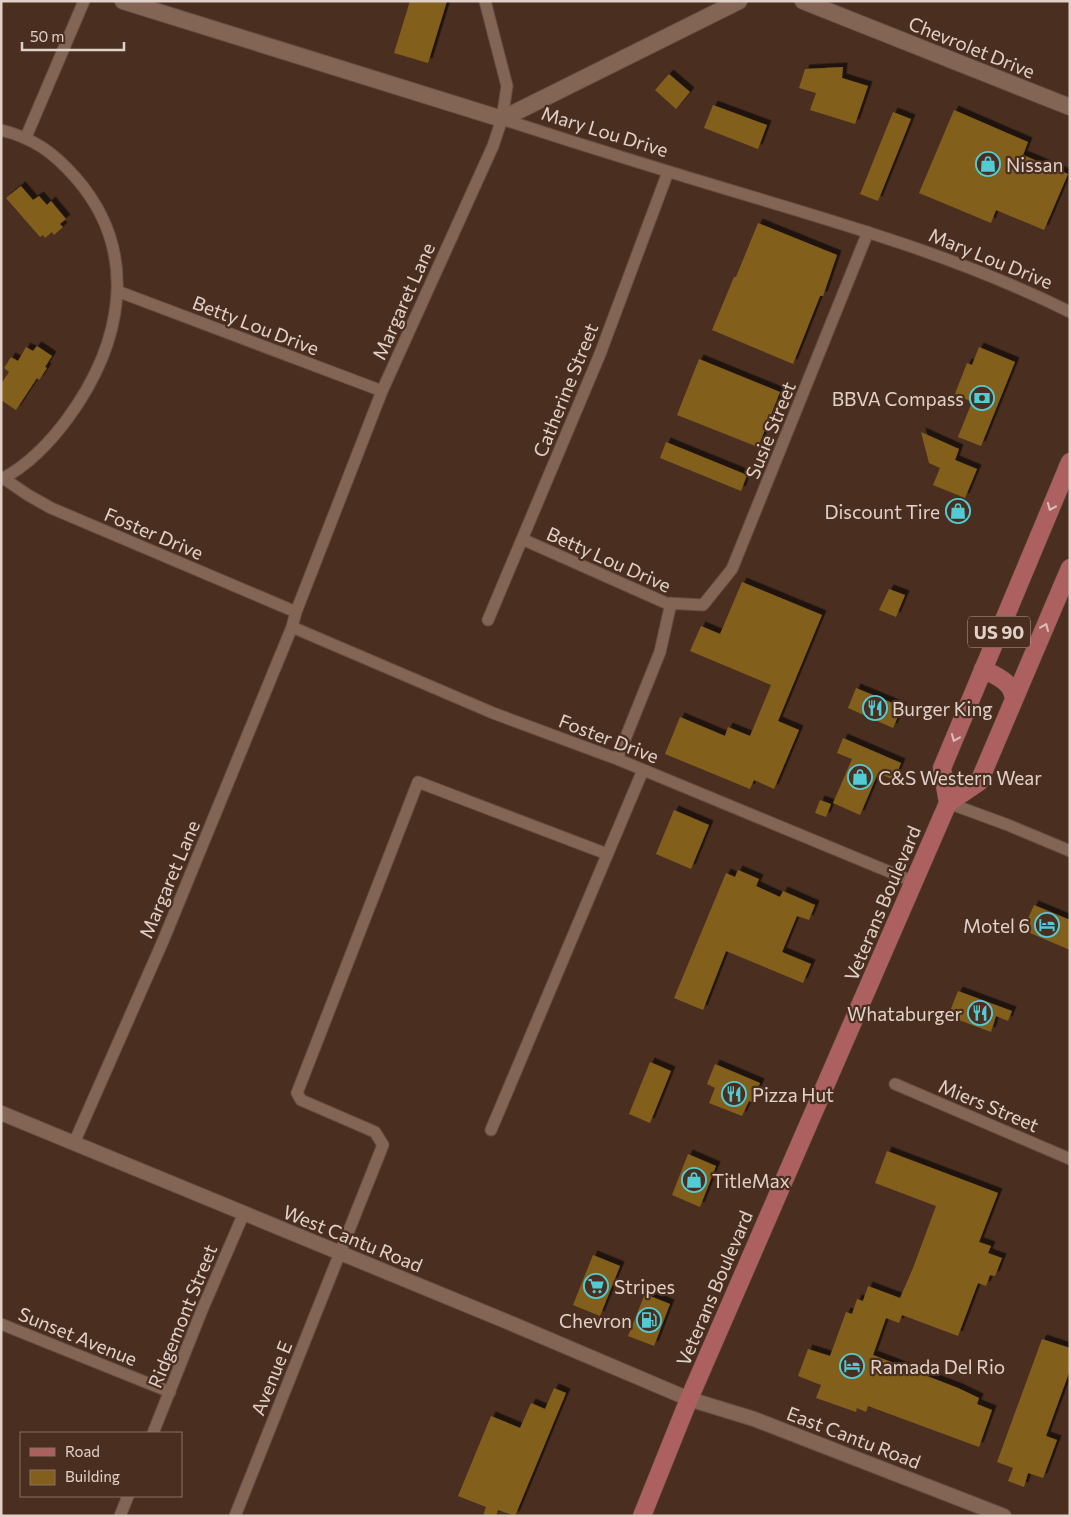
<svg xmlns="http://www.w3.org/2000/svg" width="1071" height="1517" viewBox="0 0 1071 1517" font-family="Commissioner,sans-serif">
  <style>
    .building { fill: #835f1d; filter: url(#shadow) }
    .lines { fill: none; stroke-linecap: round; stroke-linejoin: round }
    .minor-casing { stroke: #654e42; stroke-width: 13 }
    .tertiary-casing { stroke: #654e42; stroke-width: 16 }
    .secondary-casing { stroke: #654e42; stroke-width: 18 }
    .primary-casing { stroke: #654e42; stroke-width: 19 }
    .minor { stroke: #836556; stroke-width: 11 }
    .tertiary { stroke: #836556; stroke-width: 14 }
    .secondary { stroke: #836556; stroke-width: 16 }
    .primary { stroke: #ac6160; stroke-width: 18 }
    .oneway { stroke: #dac0b8 }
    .labels { text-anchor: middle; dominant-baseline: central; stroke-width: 4.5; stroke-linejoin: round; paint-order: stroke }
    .shield { fill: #4a2f21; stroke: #b4a096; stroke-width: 1 }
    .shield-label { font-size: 18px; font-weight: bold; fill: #e2d1c8 }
    .street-label { font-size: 19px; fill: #e2d1c8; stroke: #4a2f21 }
    .poi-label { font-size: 19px; fill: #e2d1c8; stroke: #4a2f21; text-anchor: start }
  </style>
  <defs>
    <filter id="shadow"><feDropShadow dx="4.5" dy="-4.5" stdDeviation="0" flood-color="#0009"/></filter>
  </defs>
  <rect width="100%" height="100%" fill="#4a2f21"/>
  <!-- building -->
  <path class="building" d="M410 1H447L428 63 394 53Z
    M843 67 842 78 868 86 855 124 810 110 816 93 799 88 805 69Z
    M669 74 690 92 676 109 655 90Z
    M713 105 767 125 758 149 704 128Z
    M954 110 1028 142 1023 155 1068 174 1044 230 996 210 991 223 919 193Z
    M893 112 911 119 878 201 860 194Z
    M21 186 33 200 39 196 47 205 51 201 66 219 60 224 63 227 54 235 52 232 45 238 43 235 40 237 6 198Z
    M758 223 837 255 823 296H820L793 364 712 330 734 277H736Z
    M37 346 52 356 45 367 47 368 39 380 37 378 16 410 1 400V384L9 372 4 368 11 357 18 361 26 347 33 351Z
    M979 347 1015 362 981 446 958 437 972 402 955 394 967 363 972 365Z
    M699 359 780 392 758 447 677 415Z
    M921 432 959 449 955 460 977 469 965 498 933 485 940 468 929 463Z
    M666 442 747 475 741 491 660 458Z
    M742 582 822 615 778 721 799 730 774 789 754 780 750 789 665 754 680 717 725 736 728 727 750 736 771 685 690 651 701 626 720 634Z
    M889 589 905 595 896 617 879 610Z
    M856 688 902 707 893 728 848 708Z
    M843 738 901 763 894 780 878 773 860 815 833 803 852 759 837 753Z
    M820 800 831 804 826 817 815 813Z
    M674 810 709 825 691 869 656 854Z
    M738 870 759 879 756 886 780 897 783 891 815 905 809 920 797 916 782 952 811 964 803 983 726 951 703 1010 674 998 726 873 735 877Z
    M1034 905 1070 920V950L1023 930Z
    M958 991 1012 1011 1008 1021 996 1016 991 1032 948 1016Z
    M650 1062 671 1071 650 1123 629 1114Z
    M715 1064 760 1083 752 1102 749 1101 742 1116 709 1103 715 1088 707 1084Z
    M887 1151 998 1193 979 1242 991 1246 988 1253 1002 1258 995 1276 990 1275 986 1286 978 1283 958 1336 902 1315 899 1323 886 1318 873 1355 958 1388 979 1398 977 1404 992 1410 979 1447 868 1406 866 1412 857 1408 856 1412 816 1398 821 1385 798 1376 808 1349 830 1356 846 1312 852 1314 857 1299 863 1301 868 1286 900 1298 913 1268 936 1206 875 1183Z
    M688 1154 716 1166 700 1207 672 1195Z
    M593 1255 620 1266 600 1316 573 1305Z
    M645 1294 670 1304 654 1346 628 1336Z
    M1042 1339 1070 1348V1370L1046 1436 1057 1440 1043 1478 1028 1473 1024 1487 1008 1481 1013 1468 997 1462Z
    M554 1388 566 1393 515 1516 498 1510 496 1516H483L486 1507 458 1496 491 1416 520 1428 531 1403 545 1409Z"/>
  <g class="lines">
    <defs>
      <path id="minor" d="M502 119C582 145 662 170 743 194 854 227 966 260 1070 312
        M1 130C34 138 54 153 76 178 141 253 122 344 68 418 52 440 27 467 1 479
        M26 137 84 1
        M117 291 382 391
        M3 478 28 495 51 508 296 612
        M522 539 666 603 703 605 732 569 868 232
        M488 620 600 354 668 172
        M292 627 493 713 617 759 914 882
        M617 759 660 652 671 603
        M948 803 1008 825 1070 851
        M895 1084 1070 1159
        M491 1130 643 770
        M74 1143 163 941 292 627 296 612 382 391 493 146 502 119 507 86 485 1
        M1 1324 170 1392
        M153 1433 202 1310 244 1213
        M120 1516 128 1496
        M235 1516 383 1145 375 1132 301 1100 297 1093 418 782 607 854"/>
      <path id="tertiary" d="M1 1113 515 1325 689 1399 754 1419 1004 1516"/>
      <path id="secondary" d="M123 1 502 119 739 1
        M803 1 1070 107"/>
      <path id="primary" d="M983 669C998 677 1013 682 1014 700
        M948 803 942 768 1070 462
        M642 1516 689 1399 948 803 979 782 1070 568"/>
    </defs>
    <!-- minor casing -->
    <use href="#minor" class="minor-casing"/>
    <!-- tertiary casing -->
    <use href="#tertiary" class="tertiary-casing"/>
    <!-- secondary casing -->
    <use href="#secondary" class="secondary-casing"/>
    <!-- primary casing -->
    <use href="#primary" class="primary-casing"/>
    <!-- minor -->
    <use href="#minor" class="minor"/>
    <!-- tertiary -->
    <use href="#tertiary" class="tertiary"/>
    <!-- secondary -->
    <use href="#secondary" class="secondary"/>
    <!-- primary -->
    <use href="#primary" class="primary"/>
  </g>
  <!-- one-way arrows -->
  <defs><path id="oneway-chevron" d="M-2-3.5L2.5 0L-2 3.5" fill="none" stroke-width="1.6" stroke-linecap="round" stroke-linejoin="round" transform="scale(1.25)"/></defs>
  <g class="oneway">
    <use href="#oneway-chevron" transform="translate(1051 507) rotate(113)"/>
    <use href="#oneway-chevron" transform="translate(1045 627) rotate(-67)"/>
    <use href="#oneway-chevron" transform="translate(955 738) rotate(113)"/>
  </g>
  <!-- icons -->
  <defs>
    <symbol id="shop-ring" viewBox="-11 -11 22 22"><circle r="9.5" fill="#4a2f21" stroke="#51ccd4" stroke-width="1.5"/><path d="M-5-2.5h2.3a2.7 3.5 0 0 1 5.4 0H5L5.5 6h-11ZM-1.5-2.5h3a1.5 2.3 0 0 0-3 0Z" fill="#51ccd4"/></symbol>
    <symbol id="bank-ring" viewBox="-11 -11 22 22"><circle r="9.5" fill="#4a2f21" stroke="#51ccd4" stroke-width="1.5"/><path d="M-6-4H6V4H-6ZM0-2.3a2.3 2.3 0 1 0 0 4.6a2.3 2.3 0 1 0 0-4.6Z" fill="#51ccd4"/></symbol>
    <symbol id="restaurant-ring" viewBox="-11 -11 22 22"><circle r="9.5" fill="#4a2f21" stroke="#51ccd4" stroke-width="1.5"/><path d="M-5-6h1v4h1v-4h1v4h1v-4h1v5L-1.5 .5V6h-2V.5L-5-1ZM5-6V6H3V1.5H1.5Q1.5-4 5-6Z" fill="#51ccd4"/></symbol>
    <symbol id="hotel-ring" viewBox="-11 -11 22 22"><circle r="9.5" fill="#4a2f21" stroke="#51ccd4" stroke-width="1.5"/><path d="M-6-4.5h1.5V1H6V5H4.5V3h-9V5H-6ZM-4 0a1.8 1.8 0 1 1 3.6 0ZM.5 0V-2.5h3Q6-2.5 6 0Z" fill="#51ccd4"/></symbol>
    <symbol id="supermarket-ring" viewBox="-11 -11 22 22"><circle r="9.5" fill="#4a2f21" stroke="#51ccd4" stroke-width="1.5"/><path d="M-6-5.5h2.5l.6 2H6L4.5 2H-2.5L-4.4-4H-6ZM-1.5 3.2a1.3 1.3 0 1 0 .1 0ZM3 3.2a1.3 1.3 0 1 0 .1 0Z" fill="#51ccd4"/></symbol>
    <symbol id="fuel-ring" viewBox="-11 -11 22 22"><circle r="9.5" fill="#4a2f21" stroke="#51ccd4" stroke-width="1.5"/><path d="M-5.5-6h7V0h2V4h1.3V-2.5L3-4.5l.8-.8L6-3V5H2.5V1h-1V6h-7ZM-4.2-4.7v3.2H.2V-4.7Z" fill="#51ccd4"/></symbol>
  </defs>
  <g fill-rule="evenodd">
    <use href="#shop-ring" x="974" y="150" width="28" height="28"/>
    <use href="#bank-ring" x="968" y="384" width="28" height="28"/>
    <use href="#shop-ring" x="944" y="497" width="28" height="28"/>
    <use href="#restaurant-ring" x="861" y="694" width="28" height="28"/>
    <use href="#shop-ring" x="846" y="763" width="28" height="28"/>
    <use href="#hotel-ring" x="1033" y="911" width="28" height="28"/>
    <use href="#restaurant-ring" x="966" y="999" width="28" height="28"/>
    <use href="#restaurant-ring" x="720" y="1080" width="28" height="28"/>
    <use href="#shop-ring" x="680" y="1166" width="28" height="28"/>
    <use href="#supermarket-ring" x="582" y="1272" width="28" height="28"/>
    <use href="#fuel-ring" x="635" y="1306" width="28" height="28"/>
    <use href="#hotel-ring" x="838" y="1352" width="28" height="28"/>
  </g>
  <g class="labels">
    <!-- shield labels -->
    <rect class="shield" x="968" y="616.5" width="62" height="31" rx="4"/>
    <g class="shield-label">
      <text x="999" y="632">US 90</text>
    </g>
    <!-- street labels -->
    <g class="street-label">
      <text transform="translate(972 47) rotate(22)">Chevrolet Drive</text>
      <text transform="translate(605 131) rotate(17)">Mary Lou Drive</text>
      <text transform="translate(991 258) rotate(22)">Mary Lou Drive</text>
      <text transform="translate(403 301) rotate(-66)">Margaret Lane</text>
      <text transform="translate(256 325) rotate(21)">Betty Lou Drive</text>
      <text transform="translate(565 390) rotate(-68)">Catherine Street</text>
      <text transform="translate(770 430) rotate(-68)">Susie Street</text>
      <text transform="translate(154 533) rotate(23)">Foster Drive</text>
      <text transform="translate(609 559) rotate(24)">Betty Lou Drive</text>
      <text transform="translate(609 738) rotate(21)">Foster Drive</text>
      <text transform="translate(169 879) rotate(-67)">Margaret Lane</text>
      <text transform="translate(882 903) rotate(-67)">Veterans Boulevard</text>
      <text transform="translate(989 1105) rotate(23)">Miers Street</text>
      <text transform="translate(353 1238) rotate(22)">West Cantu Road</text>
      <text transform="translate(714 1288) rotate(-67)">Veterans Boulevard</text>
      <text transform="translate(182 1316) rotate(-68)">Ridgemont Street</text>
      <text transform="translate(78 1336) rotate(22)">Sunset Avenue</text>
      <text transform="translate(271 1378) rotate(-68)">Avenue E</text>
      <text transform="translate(854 1437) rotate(21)">East Cantu Road</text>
    </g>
    <!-- poi labels -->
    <g class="poi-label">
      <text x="1006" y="164">Nissan</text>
      <text x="964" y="398" text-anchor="end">BBVA Compass</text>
      <text x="940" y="511" text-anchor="end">Discount Tire</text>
      <text x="892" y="708">Burger King</text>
      <text x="878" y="777">C&amp;S Western Wear</text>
      <text x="1030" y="925" text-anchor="end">Motel 6</text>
      <text x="962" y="1013" text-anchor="end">Whataburger</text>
      <text x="752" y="1094">Pizza Hut</text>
      <text x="712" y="1180">TitleMax</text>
      <text x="614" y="1286">Stripes</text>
      <text x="632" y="1320" text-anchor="end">Chevron</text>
      <text x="870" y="1366">Ramada Del Rio</text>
    </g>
  </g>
  <!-- border -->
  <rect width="1071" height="1517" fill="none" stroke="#e2d1c8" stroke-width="5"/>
  <!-- legend -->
  <rect x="20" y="1432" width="162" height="65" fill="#4a2f21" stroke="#877064"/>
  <rect x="30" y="1448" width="25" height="8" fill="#ac6160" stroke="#877064"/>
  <text x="65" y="1457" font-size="15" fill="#e2d1c8">Road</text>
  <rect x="30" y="1470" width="25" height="15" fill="#835f1d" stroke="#877064"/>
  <text x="65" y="1482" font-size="15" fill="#e2d1c8">Building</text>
  <!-- scale -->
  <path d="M22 42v8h102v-8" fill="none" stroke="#e2d1c8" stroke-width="2.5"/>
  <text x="30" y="42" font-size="15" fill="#e2d1c8" stroke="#4a2f21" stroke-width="4" paint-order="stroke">50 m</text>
</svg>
